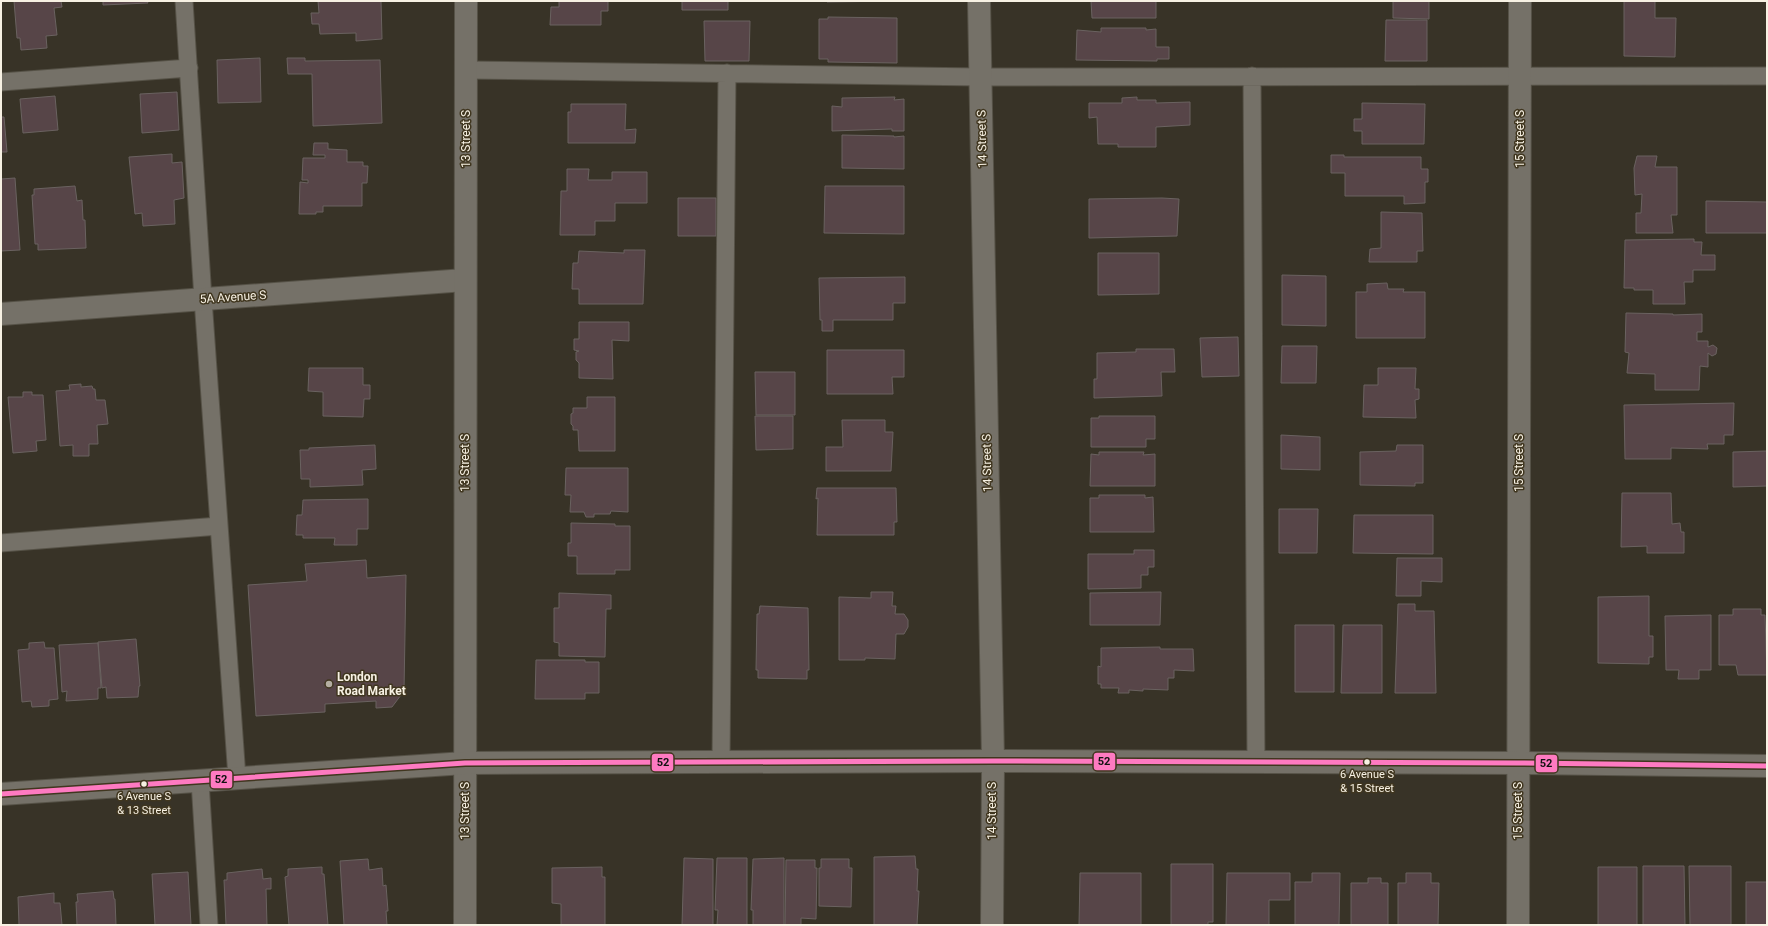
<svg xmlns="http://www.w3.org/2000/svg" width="1768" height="926" viewBox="0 0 1768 926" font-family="Roboto,sans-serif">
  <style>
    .building { fill: #574548; stroke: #6a6260 }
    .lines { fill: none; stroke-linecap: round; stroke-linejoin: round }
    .service-casing { stroke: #565247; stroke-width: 19 }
    .minor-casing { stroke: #565247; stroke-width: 24 }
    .tertiary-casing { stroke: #565247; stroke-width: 24 }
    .secondary-casing { stroke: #565247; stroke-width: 24 }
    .service { stroke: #757168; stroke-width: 17 }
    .minor { stroke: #757168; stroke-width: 22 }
    .tertiary { stroke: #757168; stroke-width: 22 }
    .secondary { stroke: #757168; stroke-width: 22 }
    .bus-1-casing { stroke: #40361f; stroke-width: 8 }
    .bus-1 { stroke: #fe7ac1; stroke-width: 5 }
    .poi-dot { fill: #b4aea1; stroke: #40361f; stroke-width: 1.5 }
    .bus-dot { fill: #f7f1e3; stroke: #40361f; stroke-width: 1.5 }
    .labels { text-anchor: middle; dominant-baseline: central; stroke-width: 3; stroke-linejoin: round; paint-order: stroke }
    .bus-label { font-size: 11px; fill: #f7f1e3; stroke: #40361f }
    .street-label { font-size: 12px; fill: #f7f1e3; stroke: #40361f }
    .poi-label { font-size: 12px; font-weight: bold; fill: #f7f1e3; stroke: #40361f; text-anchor: start }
    .line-badge { stroke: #40361f; stroke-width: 1.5 }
    .pale-badge-label { font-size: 11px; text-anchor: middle; font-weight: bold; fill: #111 }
  </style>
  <rect width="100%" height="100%" fill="#383327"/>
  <!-- building -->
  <path class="building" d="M14 1H61L62 7 54 8 57 35 46 36 47 48 21 50 20 38H17Z
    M103 1H147L148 3 103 5Z
    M318 1H381L382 39 356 41V33L320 34 319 24H312L311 13H319Z
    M559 1H608V11H601V25H550L551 7H559Z
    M682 1H728V10H682Z
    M827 1H897L827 2Z
    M1091 1H1156V18H1092Z
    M1393 1H1429V19L1393 18Z
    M1624 1H1655V18H1676L1675 57 1624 56Z
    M828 17 897 18V63L828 62V59H819V19H828Z
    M1386 20H1427V61H1385Z
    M704 21H750L749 61H705Z
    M1101 28H1146V30L1156 29V47H1169V59H1157V61L1076 60 1077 30 1101 32Z
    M260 58 261 102 218 103 217 60Z
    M287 58H305V61L380 60 382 123 313 126 312 74H288Z
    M177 92 179 130 142 133 140 94Z
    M55 96 58 130 23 133 20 99Z
    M895 97 894 100 904 99V131H892V129L832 131V106L842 107V98Z
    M1137 97V100H1156V103L1190 102V125L1156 127V147H1118V144H1098L1097 117 1089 118V103H1122V98Z
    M1362 103 1425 104 1424 144H1362V131H1354V119H1362Z
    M571 104H626L625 130 636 129 635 143H568V112H571Z
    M1 117H4L7 152H1Z
    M842 135 894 136V137L904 136V169L842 168Z
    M314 143H328V149L347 150V162H363V166H368L367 183H362V206H323V212H316V214H299L300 182 308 183V180H302L303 158H325V155H313Z
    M172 154V163L182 162 184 198 174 200 175 224 143 226 142 213 135 214 129 157Z
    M1331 155H1344V157H1421V169H1428V182H1425V203L1404 204V196H1345V173H1331Z
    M1637 156H1657L1655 167H1677V215H1671L1673 233H1636V213H1641L1642 194 1635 195 1634 168Z
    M567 169H589L588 180H612V172H647V203H615V221H595V235H560L561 191H567Z
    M15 178 20 250 1 251V179Z
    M75 186 77 201 82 200 83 220H85L86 248 38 250V244H35L32 195H34V189Z
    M825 186H904V234L824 233Z
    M678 198H716V236H678Z
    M1162 198 1179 199 1177 236 1089 238V199Z
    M1706 201 1767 202V233H1706Z
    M1381 212 1422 213 1423 251H1417V262H1369L1370 249 1381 248Z
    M1694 239V242H1702L1701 255H1715V270H1693V282H1684L1685 304H1653V290H1634V288H1624L1625 240Z
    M624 250H645L643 304H579V289H572L573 263H578L579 251 624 253Z
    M1098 253H1159V294L1098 295Z
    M1282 275 1326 276V326L1282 325Z
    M905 277V303H893V320H833V331H822V320H820L819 278Z
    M1387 283 1388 289H1404L1403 292H1425V338H1356V292H1367V284Z
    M1626 313 1673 314V315L1702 314V332H1697V341H1708V347L1713 345 1717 348 1716 354 1712 356 1708 353V367L1700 366 1699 390H1655V374L1627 373 1629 353 1625 352Z
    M579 322H629V341L612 340 613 379 579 378V363L576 360V352L579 351 574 350V339H579Z
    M1238 337 1239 376 1202 377 1200 338Z
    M1282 346H1317L1316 383H1281Z
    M1136 349H1174L1175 372H1161L1162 396 1094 398V379H1097V353L1136 352Z
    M827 350H904V377H892L893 394H827Z
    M309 368H363V385H370V399H364L363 417 323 416V392L308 391Z
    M1378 368H1416L1415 389H1419V399L1415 400 1416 418 1363 417 1364 385H1378Z
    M755 372H795V415H756Z
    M81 384V387L92 386 93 389H95L96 400H105L108 424 97 425 98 444H89V456H73V445L60 446 56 391 70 390 69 385Z
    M23 392H32V395H43L46 440 36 441 37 451 13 453 8 397H23Z
    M587 397H615V451H579L578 430H573V426L571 424V414L573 413V408H587Z
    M1734 403 1733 435H1724V444H1707L1708 449 1671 448V459H1625L1624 405Z
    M755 416H793V449L756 450Z
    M1099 416H1155V439H1146V447H1091V418H1099Z
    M842 420H885V432H893L891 471H826V447H843Z
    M1281 435 1320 437V470L1281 469Z
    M375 445 376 469 362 470 363 485 310 487V479H301L300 450H309V448Z
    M1397 445H1423V483H1415V486L1360 485V452L1396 451Z
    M1767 451V486L1733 487V452Z
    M1099 452H1144L1143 455 1155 454V486H1090L1091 454 1099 455Z
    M566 468H628V512L611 511 610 514H594V517H586L584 512H570L571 495H565Z
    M817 488H896L897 522H894V535H817L818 498 816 499Z
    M1622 493H1671L1672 524 1680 523 1681 532H1684V553H1647V546L1621 547Z
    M1099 495H1145V498L1153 497 1154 532H1090V498H1099Z
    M368 499V529H357V545H334L335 538H303V535H296L297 515H302L303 500Z
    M1279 509H1318L1317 553H1279Z
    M1354 515H1433V554L1353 553Z
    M571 523 615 524V526H630V570H615V574H577V556H568V543H571Z
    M1134 550H1154V567H1148V575H1141V588L1088 589V554H1134Z
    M1397 558H1442V582L1421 581V596H1396Z
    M366 560 367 578 406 575 404 691 392 707 376 708V701L325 704V712L256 716 248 585 307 581 305 564Z
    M871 592H893L892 606H896L895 614H904L908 620V627L904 634H896L895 659 865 658V660H839V597L871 598Z
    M1161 592 1160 625H1090V593Z
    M559 593 611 595V609H606L605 657 559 656V643L554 642V608H559Z
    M1649 596V636H1653V657H1649V664L1598 663V597Z
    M1398 604H1415V611H1434L1436 693H1395Z
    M760 606 808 608 809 670H807V679L758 678V670H756L757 614H759Z
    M1733 609H1761V615H1765L1767 675H1738L1736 665H1719V615H1733Z
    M1711 615V670H1699V679H1678L1679 670H1666L1665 616Z
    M1295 625H1334V692H1295Z
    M1343 625H1382V693H1341Z
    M136 639 140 686H139L138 697 107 698 106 687 102 688 98 642Z
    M44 642 45 648H54L58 699 49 700V706L32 707 31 701 22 702 18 650 29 649V643Z
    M98 643 101 688H98V699L66 701 67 691 62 692 59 645Z
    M1160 647V649H1193L1194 671 1174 670V678H1168V690L1143 689V691L1129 690V693H1118L1119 688H1101V684H1098V666L1101 667V648Z
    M536 660H585V662H599V693H585V699H535Z
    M915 856 916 869H918L917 891H919L917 925H874V857Z
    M684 858 713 859V925H682Z
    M717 858H747V925H717L718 910H715Z
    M784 858V925H753V910H751L753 859Z
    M368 859 369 870 382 868 383 886 386 885 388 911H386L387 925H344L340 861Z
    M821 859H849V868H852L851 907 819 906V868H821Z
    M786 860H815V868H817L816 919 801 918V925H785Z
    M1171 864H1213V922H1208V925H1171Z
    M1643 866H1684L1685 925H1643Z
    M1689 866H1731V925H1690Z
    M322 867V874H324L328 925H289L285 877 288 876V869Z
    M602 867V877H605V925H561V904L552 903V868Z
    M1598 867H1637V925H1598Z
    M262 869 263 879 271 878V889H266L267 925H226L224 880H227V873Z
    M188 872 191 925H155L152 874Z
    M1080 873H1141V925H1079Z
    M1227 873H1290V900H1269V925H1226Z
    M1312 873H1340L1339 925H1295V882H1312Z
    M1406 873H1431V883H1439L1438 925H1398V883H1406Z
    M1368 878H1381V883H1388V925H1351V883H1368Z
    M1746 882H1767V925H1746Z
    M113 891 114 899H115L116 925H77L76 902H78L77 894Z
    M54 893V903H60L62 925H19L18 897Z"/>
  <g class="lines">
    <defs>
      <path id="service" d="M184 1 203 299 237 778
        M466 70 981 77 1767 76
        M1252 76 1256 762
        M1 82 189 68
        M1 543 219 526
        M721 762 727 73
        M200 781 209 925"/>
      <path id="minor" d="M979 1 993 761 992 925
        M1 314 465 280
        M1518 925 1520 1"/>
      <path id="tertiary" d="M465 925 466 1"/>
      <path id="secondary" d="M1 794 465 763 993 761 1518 763 1767 766"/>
    </defs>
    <!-- service casing -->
    <use href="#service" class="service-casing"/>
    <!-- minor casing -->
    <use href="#minor" class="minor-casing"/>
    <!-- tertiary casing -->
    <use href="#tertiary" class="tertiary-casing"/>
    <!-- secondary casing -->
    <use href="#secondary" class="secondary-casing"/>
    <!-- service -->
    <use href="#service" class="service"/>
    <!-- minor -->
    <use href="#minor" class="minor"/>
    <!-- tertiary -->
    <use href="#tertiary" class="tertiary"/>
    <!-- secondary -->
    <use href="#secondary" class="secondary"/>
    <defs>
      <path id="bus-1" d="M1 794 465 763 993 761 1518 763 1767 766"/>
    </defs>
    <!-- bus-1 casing -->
    <use href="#bus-1" class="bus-1-casing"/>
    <!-- bus-1 -->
    <use href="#bus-1" class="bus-1"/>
  </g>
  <!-- markers -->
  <circle class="poi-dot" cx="329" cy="684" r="4"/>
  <g class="bus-dot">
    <circle cx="1367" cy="762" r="3.5"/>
    <circle cx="144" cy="784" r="3.5"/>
  </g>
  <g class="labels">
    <!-- bus labels -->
    <g class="bus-label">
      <text x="1367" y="774">6 Avenue S<tspan x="1367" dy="14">&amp; 15 Street</tspan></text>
      <text x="144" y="796">6 Avenue S<tspan x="144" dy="14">&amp; 13 Street</tspan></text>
    </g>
    <!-- street labels -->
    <g class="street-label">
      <text transform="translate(466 139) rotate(-90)">13 Street S</text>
      <text transform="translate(982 139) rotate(-91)">14 Street S</text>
      <text transform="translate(1520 139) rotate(-90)">15 Street S</text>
      <text transform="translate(233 297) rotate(-4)">5A Avenue S</text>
      <text transform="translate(465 463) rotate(-90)">13 Street S</text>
      <text transform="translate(987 463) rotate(-91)">14 Street S</text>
      <text transform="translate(1519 463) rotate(-90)">15 Street S</text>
      <text transform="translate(465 811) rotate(-90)">13 Street S</text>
      <text transform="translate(992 811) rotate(-90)">14 Street S</text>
      <text transform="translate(1518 811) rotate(-90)">15 Street S</text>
    </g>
    <!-- poi labels -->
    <g class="poi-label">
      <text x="337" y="677">London<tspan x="337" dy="14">Road Market</tspan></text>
    </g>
  </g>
  <g class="line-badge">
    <rect x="1093" y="752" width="23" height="19" rx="4" fill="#fe7ac1"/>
    <rect x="651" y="753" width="23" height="19" rx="4" fill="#fe7ac1"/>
    <rect x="1535" y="754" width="23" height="19" rx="4" fill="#fe7ac1"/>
    <rect x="210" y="770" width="23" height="19" rx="4" fill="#fe7ac1"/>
  </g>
  <g class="pale-badge-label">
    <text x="1104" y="765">52</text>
    <text x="663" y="766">52</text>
    <text x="1546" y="767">52</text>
    <text x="221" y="783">52</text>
  </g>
  <!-- border -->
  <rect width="1768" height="926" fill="none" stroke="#f7f1e3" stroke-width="4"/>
</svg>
